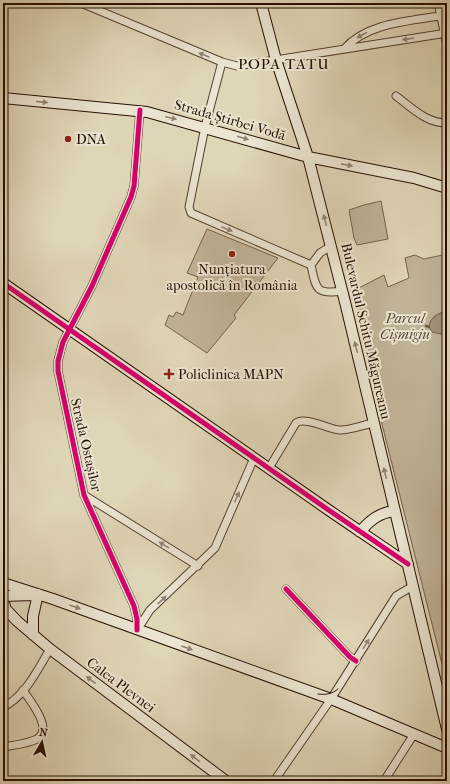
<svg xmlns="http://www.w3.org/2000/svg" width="450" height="784" viewBox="0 0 450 784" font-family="'IM FELL French Canon',serif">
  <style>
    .green { fill: #c0b398; stroke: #74614c }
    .water { fill: #a09279; stroke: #705e49 }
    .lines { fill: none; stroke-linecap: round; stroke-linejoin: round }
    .stream { stroke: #705e49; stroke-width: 2.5 }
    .street-casing { stroke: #55402e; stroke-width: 9 }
    .secondary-casing { stroke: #270f00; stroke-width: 12 }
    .primary-casing { stroke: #270f00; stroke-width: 14 }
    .street { stroke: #eae4d0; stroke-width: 7 }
    .secondary { stroke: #eae4d0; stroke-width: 10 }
    .primary { stroke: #dfd5b7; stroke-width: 12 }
    .tram { stroke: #270f00; stroke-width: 1 }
    .cycleway-casing { stroke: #eae4d0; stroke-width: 8 }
    .cycleway { stroke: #d6006c; stroke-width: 5 }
    .oneway { fill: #928472 }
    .poi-dot { fill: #8f2418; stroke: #eae4d0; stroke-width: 1.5 }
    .labels { text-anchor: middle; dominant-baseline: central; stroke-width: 4; stroke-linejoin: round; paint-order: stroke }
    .street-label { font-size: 14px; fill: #270f00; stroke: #eae4d0 }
    .poi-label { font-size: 14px; fill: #270f00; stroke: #eae4d0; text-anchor: start }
    .park-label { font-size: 14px; font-style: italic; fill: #5d4835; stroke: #eae4d0 }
    .neighbourhood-label { font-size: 15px; letter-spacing: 1px; fill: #270f00; stroke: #eae4d0 }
  </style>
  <rect width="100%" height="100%" fill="#dfd5b7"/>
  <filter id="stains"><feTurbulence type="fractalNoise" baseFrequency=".005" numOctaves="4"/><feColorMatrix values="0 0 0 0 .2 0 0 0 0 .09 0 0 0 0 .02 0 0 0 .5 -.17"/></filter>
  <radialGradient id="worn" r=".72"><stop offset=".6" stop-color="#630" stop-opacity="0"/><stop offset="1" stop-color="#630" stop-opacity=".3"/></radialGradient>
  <!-- green -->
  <path class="green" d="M381 201 388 239 357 245 354 238 349 210 364 205Z
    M207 229 278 258 234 315 236 318 207 353 165 325 169 315 173 317 176 312 183 315 198 277 187 273Z
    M447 254V684L382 424 353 291 384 275 388 287 409 278 405 258 415 255 424 259Z"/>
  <!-- water -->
  <path class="water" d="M447 311V320L442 325 444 329 447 330V338L441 334 432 332 429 327C430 317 438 313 447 311Z"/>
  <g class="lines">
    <!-- stream -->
    <path class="stream" d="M426 326 429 327"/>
    <defs>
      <path id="street" d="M81 3 222 62 237 66 447 33
        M438 3 447 45
        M344 49C367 23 408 21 440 16
        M222 62 205 127 189 207 191 213 311 265
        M396 96C412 108 426 123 447 123
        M311 265C316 288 315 295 342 291
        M311 265 320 253 331 246
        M269 468 296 423C305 416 328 429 339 430 347 431 364 425 373 423
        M84 495 198 566
        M286 589 350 657 356 661
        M137 630V619L134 606 84 495 58 371V361L63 342 92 286 131 197 134 186 140 110
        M137 630 150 610 215 548 254 458
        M3 707C25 697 38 669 50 649
        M3 747C14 745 27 744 37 739 54 729 30 701 23 690
        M274 781 331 699 396 596 413 586
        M384 781 414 734"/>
      <path id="secondary" d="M261 3 276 60 308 157 346 306 447 729
        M3 98 147 112 308 157 414 178 447 188
        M3 283 330 511 408 564
        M360 532C370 520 379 513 394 511
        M3 583 53 599 331 699 447 748
        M3 596 33 595
        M3 606 17 621 50 649 226 781
        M33 635V616L38 594"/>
      <path id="primary" d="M3 606H4"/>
    </defs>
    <!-- street casing -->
    <use href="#street" class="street-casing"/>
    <!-- secondary casing -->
    <use href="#secondary" class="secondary-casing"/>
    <!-- primary casing -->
    <use href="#primary" class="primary-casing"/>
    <!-- street -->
    <use href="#street" class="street"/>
    <!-- secondary -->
    <use href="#secondary" class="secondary"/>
    <!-- primary -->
    <use href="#primary" class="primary"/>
    <!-- tram -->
    <path class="tram" d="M318 694C326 695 332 694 338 689"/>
    <defs>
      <path id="cycleway" d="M3 283 330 511 408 564
        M286 589 350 657 356 661
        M137 630V619L134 606 84 495 58 371V361L63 342 92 286 131 197 134 186 140 110"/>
    </defs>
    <!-- cycleway casing -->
    <use href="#cycleway" class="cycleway-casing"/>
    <!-- cycleway -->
    <use href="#cycleway" class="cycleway"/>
  </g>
  <!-- one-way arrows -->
  <defs><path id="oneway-solid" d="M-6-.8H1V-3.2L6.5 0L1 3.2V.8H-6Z"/></defs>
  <g class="oneway">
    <use href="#oneway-solid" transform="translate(362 35) rotate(151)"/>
    <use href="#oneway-solid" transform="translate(408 39) rotate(171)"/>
    <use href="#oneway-solid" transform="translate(204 55) rotate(-157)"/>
    <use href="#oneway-solid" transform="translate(42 102) rotate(5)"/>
    <use href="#oneway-solid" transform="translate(171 118) rotate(14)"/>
    <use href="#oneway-solid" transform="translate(243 138) rotate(16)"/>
    <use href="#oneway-solid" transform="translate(347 165) rotate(11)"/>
    <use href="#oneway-solid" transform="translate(325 220) rotate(-104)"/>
    <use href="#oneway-solid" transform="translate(227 229) rotate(23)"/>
    <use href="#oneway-solid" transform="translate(356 347) rotate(-103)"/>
    <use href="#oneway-solid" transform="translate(385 473) rotate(-103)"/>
    <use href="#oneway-solid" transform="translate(237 497) rotate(-66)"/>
    <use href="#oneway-solid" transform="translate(164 545) rotate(-148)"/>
    <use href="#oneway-solid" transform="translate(162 600) rotate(-43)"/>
    <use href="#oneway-solid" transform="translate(75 607) rotate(20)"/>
    <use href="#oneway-solid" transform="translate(366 644) rotate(-58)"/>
    <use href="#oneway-solid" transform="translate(187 648) rotate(20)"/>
    <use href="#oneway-solid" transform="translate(91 680) rotate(-143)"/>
    <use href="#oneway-solid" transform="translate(195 758) rotate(-143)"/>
  </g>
  <!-- markers -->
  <g class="poi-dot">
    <circle cx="68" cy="139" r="4"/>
    <circle cx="232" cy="254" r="4"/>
    <path d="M167 368h4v4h4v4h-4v4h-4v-4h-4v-4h4z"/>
  </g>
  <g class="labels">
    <!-- street labels -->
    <g class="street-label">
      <text transform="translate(230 120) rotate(16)">Strada Știrbei Vodă</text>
      <text transform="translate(366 331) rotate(77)">Bulevardul Schitu Măgureanu</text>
      <text transform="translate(86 445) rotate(77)">Strada Ostașilor</text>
      <text transform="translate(121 685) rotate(37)">Calea Plevnei</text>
    </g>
    <!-- poi labels -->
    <g class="poi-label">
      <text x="76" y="139">DNA</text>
      <text x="232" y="269" text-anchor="middle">Nunțiatura<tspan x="232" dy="16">apostolică în România</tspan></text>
      <text x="178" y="374">Policlinica MAPN</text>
    </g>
    <!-- park labels -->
    <g class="park-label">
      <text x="405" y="318">Parcul<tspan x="405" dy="16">Cișmigiu</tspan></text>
    </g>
    <!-- neighbourhood labels -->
    <g class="neighbourhood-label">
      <text x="284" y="64">POPA TATU</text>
    </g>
  </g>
  <!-- margin -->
  <rect width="450" height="784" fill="none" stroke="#dfd5b7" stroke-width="16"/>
  <rect x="4" y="4" width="442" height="776" fill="none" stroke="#270f00" stroke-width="2"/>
  <rect x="8" y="8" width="434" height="768" fill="none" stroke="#270f00"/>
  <!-- north arrow -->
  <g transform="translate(42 742) rotate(9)" stroke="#eae4d0" stroke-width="3" paint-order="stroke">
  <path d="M0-3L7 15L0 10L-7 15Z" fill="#270f00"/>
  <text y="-6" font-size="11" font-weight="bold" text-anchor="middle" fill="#270f00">N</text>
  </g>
  <rect width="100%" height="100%" filter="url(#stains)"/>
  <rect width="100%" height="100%" fill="url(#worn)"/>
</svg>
